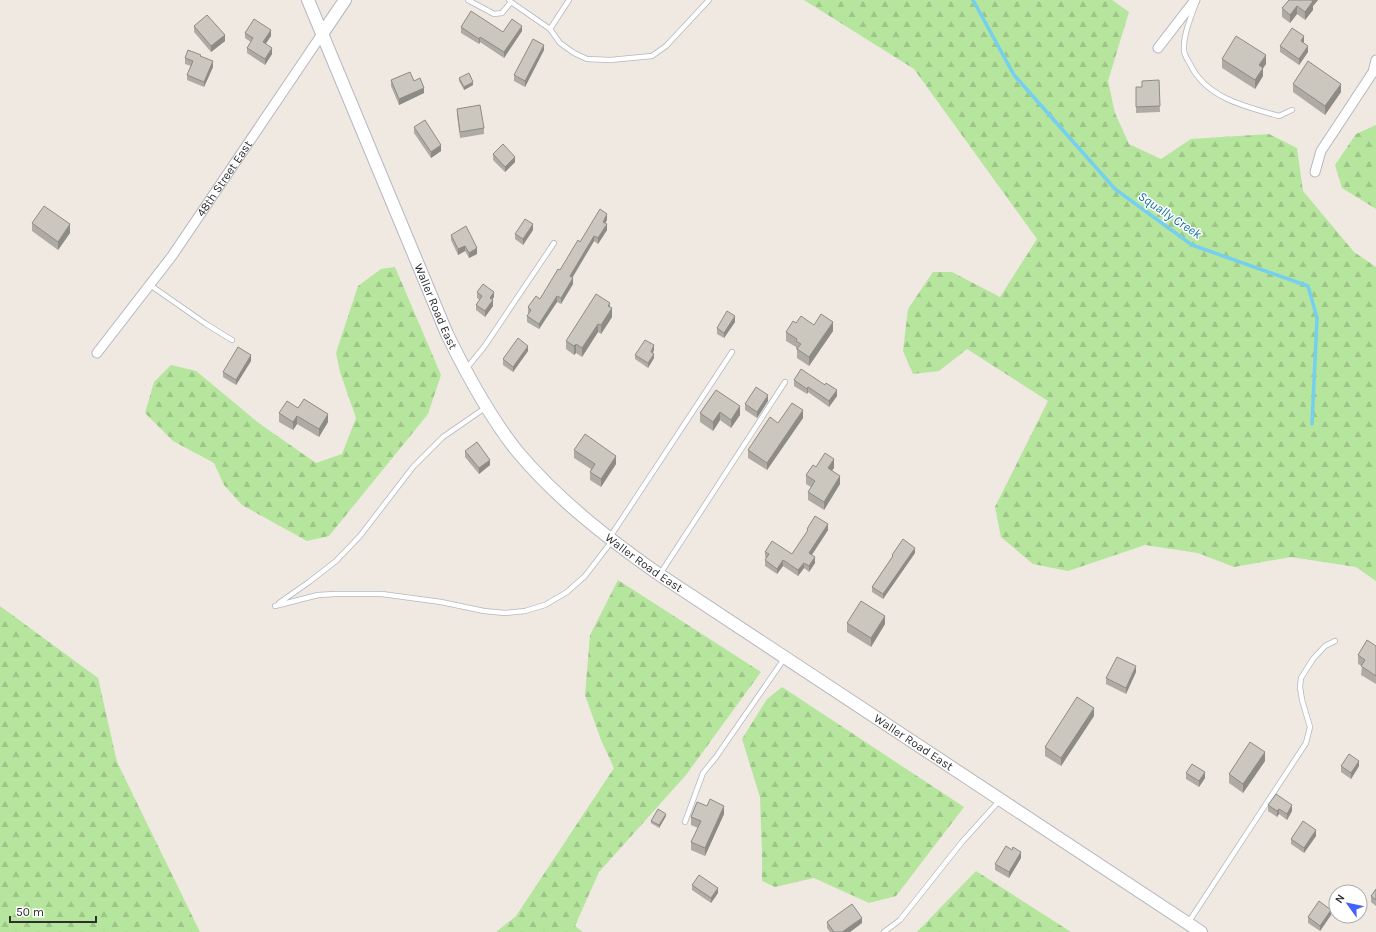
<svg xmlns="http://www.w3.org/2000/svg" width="1376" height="932" viewBox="0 0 1376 932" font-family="Karla,sans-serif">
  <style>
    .forest { fill: url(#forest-firs) }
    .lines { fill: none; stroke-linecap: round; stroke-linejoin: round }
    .stream { stroke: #75cff0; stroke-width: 3.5 }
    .service-casing { stroke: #b4b7c1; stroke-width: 6 }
    .minor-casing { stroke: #b4b7c1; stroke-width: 11 }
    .tertiary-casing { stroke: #b4b7c1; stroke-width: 14 }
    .service { stroke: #fff; stroke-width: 4.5 }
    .minor { stroke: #fff; stroke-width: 9 }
    .tertiary { stroke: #fff; stroke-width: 12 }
    .wall { fill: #afaba4 }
    .shaded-wall { fill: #8e8b86 }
    .building { fill: #cbc7bf; stroke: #8e8b86 }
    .labels { text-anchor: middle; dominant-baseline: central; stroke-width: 3; stroke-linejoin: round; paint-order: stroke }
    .street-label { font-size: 12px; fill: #2e2e2e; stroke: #fff }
    .water-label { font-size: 13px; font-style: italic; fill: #0d6fa3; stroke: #fff }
  </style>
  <defs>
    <pattern id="forest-firs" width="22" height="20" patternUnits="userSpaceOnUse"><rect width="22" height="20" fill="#b6e59e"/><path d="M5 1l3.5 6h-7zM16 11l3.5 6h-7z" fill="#9dc588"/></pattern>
  </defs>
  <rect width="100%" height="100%" fill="#efe9e1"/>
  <!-- forest -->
  <path class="forest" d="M804 0H1112L1129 12 1108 81 1115 113 1129 144 1161 159 1191 139 1269 134 1297 148 1303 191 1354 252 1376 267V581L1356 567 1291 557 1234 567 1198 553 1145 545 1068 571 1033 564 1001 537 995 507 1048 401 967 349 939 371 913 374 903 351 908 309 933 272H952L1000 297 1037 239 914 69Z
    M1376 125V209L1342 188 1335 165 1356 134Z
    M395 267 441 375 428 414 329 536 307 541 242 505 224 485 214 463 173 441 145 413 154 382 171 365 196 371 260 424 316 463 342 454 356 418 340 372 336 353 358 286 381 269Z
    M618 580 761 672 686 775 599 872 575 926 583 932H496L516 916 614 768 601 740 585 695 590 635Z
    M0 606 98 678 117 762 200 932H0Z
    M782 687 964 807 896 896 869 903 814 878 775 887 762 881V854L760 797 742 739 767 699Z
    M976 871 1071 932H917Z"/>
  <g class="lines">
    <!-- stream -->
    <path class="stream" d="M973 0 1014 75 1115 189 1192 245 1308 286 1317 318 1312 424"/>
    <defs>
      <path id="service" d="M468 0 494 14 502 13 511 2 509 0
        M511 2 550 29 560 43 574 53 587 59 610 60 652 56 666 46 709 0
        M1196 3C1191 17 1183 35 1184 50 1184 55 1188 60 1190 64 1206 98 1246 107 1279 116L1292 110
        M550 29 569 0
        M150 285 206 324 232 340
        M466 369 484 347 554 243
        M610 537 732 352
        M660 574 785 382
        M279 603 309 582 336 561 360 536 413 467 443 437 485 408
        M275 606 318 595 335 594H382L441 602 484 611 505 613 525 611 545 605 567 592 585 576 612 541
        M685 822 703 773 716 757 784 659
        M1188 923 1306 743 1310 727 1302 700 1300 687 1301 678 1313 659 1325 646 1335 641
        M884 932 900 920 962 842 1000 800"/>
      <g id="minor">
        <path d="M1158 48 1195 0"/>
        <path d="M1315 172 1321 151 1373 72 1376 60"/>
        <path id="s1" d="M97 353 172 256 322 34"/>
      </g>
      <g id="tertiary">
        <path id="s2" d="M308 0 447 334C467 375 489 416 517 451 557 499 606 537 657 573L1201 932"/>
        <path d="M322 34 345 0"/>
      </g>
    </defs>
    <!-- service casing -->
    <use href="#service" class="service-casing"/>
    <!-- minor casing -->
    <use href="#minor" class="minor-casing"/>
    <!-- tertiary casing -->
    <use href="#tertiary" class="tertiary-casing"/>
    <!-- service -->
    <use href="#service" class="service"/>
    <!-- minor -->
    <use href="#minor" class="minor"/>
    <!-- tertiary -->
    <use href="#tertiary" class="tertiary"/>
  </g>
  <!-- wall -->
  <path class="wall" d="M1289 0H1318L1313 6V10L1305 20 1297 14 1290 23 1282 17V8Z
    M194 26 225 41 211 52 194 32Z
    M461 27 503 32 522 31 504 58 480 42 479 44 461 33Z
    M245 33 271 36 265 44 272 54 265 65 247 53V48L251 42 245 38Z
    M1304 42 1303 43 1308 52 1299 65 1280 52V46Z
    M544 50 525 87 514 81V75Z
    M201 57 213 67 204 87 187 80V75L191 66 185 64V58Z
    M1222 59 1266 64 1263 68V76L1255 89 1222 68Z
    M459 78 473 85 464 90 459 81Z
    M391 80 414 81 424 93 399 105 391 86Z
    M1159 80 1160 112 1136 113V87H1142Z
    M1293 84 1341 92 1325 115 1293 92Z
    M457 109 484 128V134L460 138 457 115Z
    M414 127 441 151 431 158 414 133Z
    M493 154 515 162 505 172 493 160Z
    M607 220 605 223 607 230 598 244 594 241 573 277V284L561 304 557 302 539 329 527 322V316L529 314 528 313V307L540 299 580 242Z
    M32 223 70 233 58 250 32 231Z
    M533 230 523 245 515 239V234Z
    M451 235 477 254 469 258 465 251 458 255 451 240Z
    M477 292 494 297 492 299 493 306 485 317 476 310V305L480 300 477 298Z
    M610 307 612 317 601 334 598 332 582 357 576 353 574 355 566 349V341Z
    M735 322 724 338 717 334V328Z
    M796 323 814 325 833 331 809 366 797 358V350L796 349V347L786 341V332Z
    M654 350 653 353 654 358 648 368 635 359V355Z
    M528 351 513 372 503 365V359Z
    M251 361 236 385 223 377V372Z
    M794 380 825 385 837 396 829 407 808 392 807 394 794 386Z
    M716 390 740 415 731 428 720 420 713 431 700 422V413Z
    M768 401 757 418 745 410V404Z
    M298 408 328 422 319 437 297 424 293 430 279 422V413Z
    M803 418 767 470 748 458V450L778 423Z
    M574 450 616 464 601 487 590 480V472L591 469 574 458Z
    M465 451 490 465 479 474 465 457Z
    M816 467 834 468 832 470 840 484 824 510 808 500V492L811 487 806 484V475Z
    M807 529 828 530 812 555 815 563 809 572 804 568 798 576 783 566 777 574 765 566V560L766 558 765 557V552L792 554 807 532Z
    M915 553 883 599 872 592V587L892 557V555Z
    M847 623 885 624 871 647 847 632Z
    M1376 646V684L1361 675 1362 666 1358 664V655Z
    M1136 672 1126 694 1106 684V678Z
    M1094 716 1061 766 1045 756V747Z
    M1265 761 1243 793 1229 783V774Z
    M1341 766H1359L1351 779 1341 772Z
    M1186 773 1205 778 1199 787 1186 779Z
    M1268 805 1292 811 1287 820 1279 814 1277 817 1268 811Z
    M724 814 705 856 691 850V842L698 828 691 825V817Z
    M666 816 659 828 651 823V821Z
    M1316 836 1304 853 1291 844V839Z
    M1021 858 1009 878 995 870V864Z
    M692 885 718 893 711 903 692 890Z
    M1376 889V906L1371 902V896Z
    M1331 915 1320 931 1308 923V917Z
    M827 922 862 923 850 932H830L827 928Z"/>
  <!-- shaded-wall -->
  <path class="shaded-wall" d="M1311 0H1318L1313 6V10L1305 20V12Z
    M1297 6V14L1290 23V15Z
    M522 26V31L504 58V52Z
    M271 30V36L263 48V42Z
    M225 35V41L211 52V46Z
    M1304 36V42L1301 47V41Z
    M480 37V42L479 44V39Z
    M544 45V50L525 87V81Z
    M1308 46V52L1299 65V59Z
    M272 48V54L265 65V59Z
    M1266 55V64L1259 74V65Z
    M213 61V67L204 87V82Z
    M1263 68V76L1255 89V80Z
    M473 82V85L464 90V87Z
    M1341 84V92L1325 115V106Z
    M424 88V93L399 105V99Z
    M441 145V151L431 158V152Z
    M515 157V162L505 172V167Z
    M607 214V220L603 227V222Z
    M70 224V233L58 250V242Z
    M533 224V230L523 245V239Z
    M607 224V230L598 244V238Z
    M594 236V241L570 281V276Z
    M465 246V251L458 255V249Z
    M477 248V254L469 258V253Z
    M573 278V284L561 304V298Z
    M494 292V297L490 303V298Z
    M557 296V302L539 329V324Z
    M493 300V306L485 317V311Z
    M610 303V311L612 308V317L601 334V325Z
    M735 316V322L724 338V333Z
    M833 322V331L809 366V357Z
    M598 324V332L582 357V348Z
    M576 344V353L574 355V346Z
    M654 345V350L651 356V352Z
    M528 346V351L513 372V367Z
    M654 354V358L648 368V363Z
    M251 355V361L236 385V380Z
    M808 387V392L807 394V389Z
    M837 390V396L829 407V401Z
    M768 395V401L757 418V412Z
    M740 406V415L731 428V420Z
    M803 410V418L767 470V463Z
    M720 412V420L713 431V422Z
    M328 414V422L319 437V429Z
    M297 416V424L293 430V422Z
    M616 456V464L601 487V479Z
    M834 459V468L828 476V468Z
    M490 460V465L479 474V468Z
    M840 476V484L824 510V502Z
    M828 524V530L809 559V553Z
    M915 548V553L883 599V594Z
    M815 557V563L809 572V566Z
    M783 560V566L777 574V569Z
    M804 563V568L798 576V570Z
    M885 616V624L871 647V638Z
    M1136 666V672L1126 694V688Z
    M1094 708V716L1061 766V758Z
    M1265 752V761L1243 793V784Z
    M1359 761V766L1351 779V773Z
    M1205 772V778L1199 787V781Z
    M1292 805V811L1287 820V814Z
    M724 806V814L705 856V848Z
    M1279 809V814L1277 817V811Z
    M666 814V816L659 828V825Z
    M1316 830V836L1304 853V848Z
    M1021 852V858L1009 878V872Z
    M718 888V893L711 903V898Z
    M1331 910V915L1320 931V926Z
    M862 918V923L850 932H842Z"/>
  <!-- building -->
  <path class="building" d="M1289 0H1311L1313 1 1305 12 1297 6 1290 15 1282 8Z
    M471 11 503 32 512 19 522 26 504 52 480 37 479 39 461 27Z
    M207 15 225 35 211 46 194 26Z
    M254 19 271 30 263 42 272 48 265 59 247 48 253 38 245 33Z
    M1292 28 1304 36 1301 41 1308 46 1299 59 1280 46Z
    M1236 36 1266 55 1259 65 1263 68 1255 80 1222 59Z
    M533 39 544 45 525 81 514 75Z
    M188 50 201 55 200 56 213 61 204 82 187 75 193 61 185 58Z
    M1308 61 1341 84 1325 106 1293 84Z
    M410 72 414 81 420 78 424 88 399 99 391 80Z
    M469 73 473 82 464 87 459 78Z
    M1159 80 1160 106 1136 107V87H1142V81Z
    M480 105 484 128 460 132 457 109Z
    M425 120 441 145 431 152 414 127Z
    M503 144 515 157 505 167 493 154Z
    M44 206 70 224 58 242 32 223Z
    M600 209 607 214 603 222 607 224 598 238 594 236 570 276 573 278 561 298 557 296 539 324 527 316 531 310 528 307 536 296 540 299 558 269 560 270 578 240 580 242Z
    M525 219 533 224 523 239 515 234Z
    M466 226 477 248 469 253 465 246 458 249 451 235Z
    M483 284 494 292 490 298 493 300 485 311 476 305 482 296 477 292Z
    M596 294 610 303 608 306 612 308 601 325 598 324 582 348 576 344 574 346 566 341Z
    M727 311 735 316 724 333 717 328Z
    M821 314 833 322 809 357 797 349 801 344 796 341 797 339 786 332 793 321 796 323 801 316 814 325Z
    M518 338 528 346 513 367 503 359Z
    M645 340 654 345 651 352 654 354 648 363 635 355Z
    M238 347 251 355 236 380 223 372Z
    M801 369 825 385 826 383 837 390 829 401 808 387 807 389 794 380Z
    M756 387 768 395 757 412 745 404Z
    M716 390 740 406 731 420 720 412 713 422 700 413Z
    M304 399 328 414 319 429 297 416 293 422 279 413 287 401 298 408Z
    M792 403 803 410 767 463 748 450 770 417 778 423Z
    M585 434 616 456 601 479 590 472 595 464 574 450Z
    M477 442 490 460 479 468 465 451Z
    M825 453 834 459 828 468 840 476 824 502 808 492 815 481 806 475 813 465 816 467Z
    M815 516 828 524 809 553 815 557 809 566 804 563 798 570 783 560 777 569 765 560 769 554 765 552 772 541 792 554 808 530 807 529Z
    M903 539 915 548 883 594 872 587 893 556 892 555Z
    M861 601 885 616 871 638 847 623Z
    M1367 640 1376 646V676L1361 666 1365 660 1358 655Z
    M1117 657 1136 666 1126 688 1106 678Z
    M1077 697 1094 708 1061 758 1045 747Z
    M1250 742 1265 752 1243 784 1229 774Z
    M1349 754 1359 761 1351 773 1341 766Z
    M1192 764 1205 772 1199 781 1186 773Z
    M1276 794 1292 805 1287 814 1279 809 1277 811 1268 805Z
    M710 799 724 806 705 848 691 842 701 821 691 817 697 802 707 806Z
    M658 809 666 814 659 825 651 821Z
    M1303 821 1316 830 1304 848 1291 839Z
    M1006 846 1012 850 1013 847 1021 852 1009 872 995 864Z
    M699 875 718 888 711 898 692 885Z
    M1376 889V900L1371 896Z
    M1319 901 1331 910 1320 926 1308 917Z
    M852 904 862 918 842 932H834L827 922Z"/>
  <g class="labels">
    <!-- street labels -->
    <g class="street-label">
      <text stroke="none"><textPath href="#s1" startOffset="216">48th Street East</textPath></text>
      <text stroke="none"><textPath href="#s2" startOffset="332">Waller Road East</textPath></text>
      <text stroke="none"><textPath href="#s2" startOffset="668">Waller Road East</textPath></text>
      <text stroke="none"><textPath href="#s2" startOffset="992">Waller Road East</textPath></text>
    </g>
    <!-- water labels -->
    <g class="water-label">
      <text transform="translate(1170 215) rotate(34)">Squally Creek</text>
    </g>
  </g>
  <!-- north arrow -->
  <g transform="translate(1348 904) rotate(303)"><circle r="19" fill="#ffffff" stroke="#ababab"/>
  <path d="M0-3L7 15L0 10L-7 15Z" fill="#4264fb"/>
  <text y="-6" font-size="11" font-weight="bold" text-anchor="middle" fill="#2e2e2e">N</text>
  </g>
  <!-- scale -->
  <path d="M10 916v6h86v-6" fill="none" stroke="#2e2e2e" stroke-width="2"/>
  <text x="16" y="916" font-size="12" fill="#2e2e2e" stroke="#ffffff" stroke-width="3" paint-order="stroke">50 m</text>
</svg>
